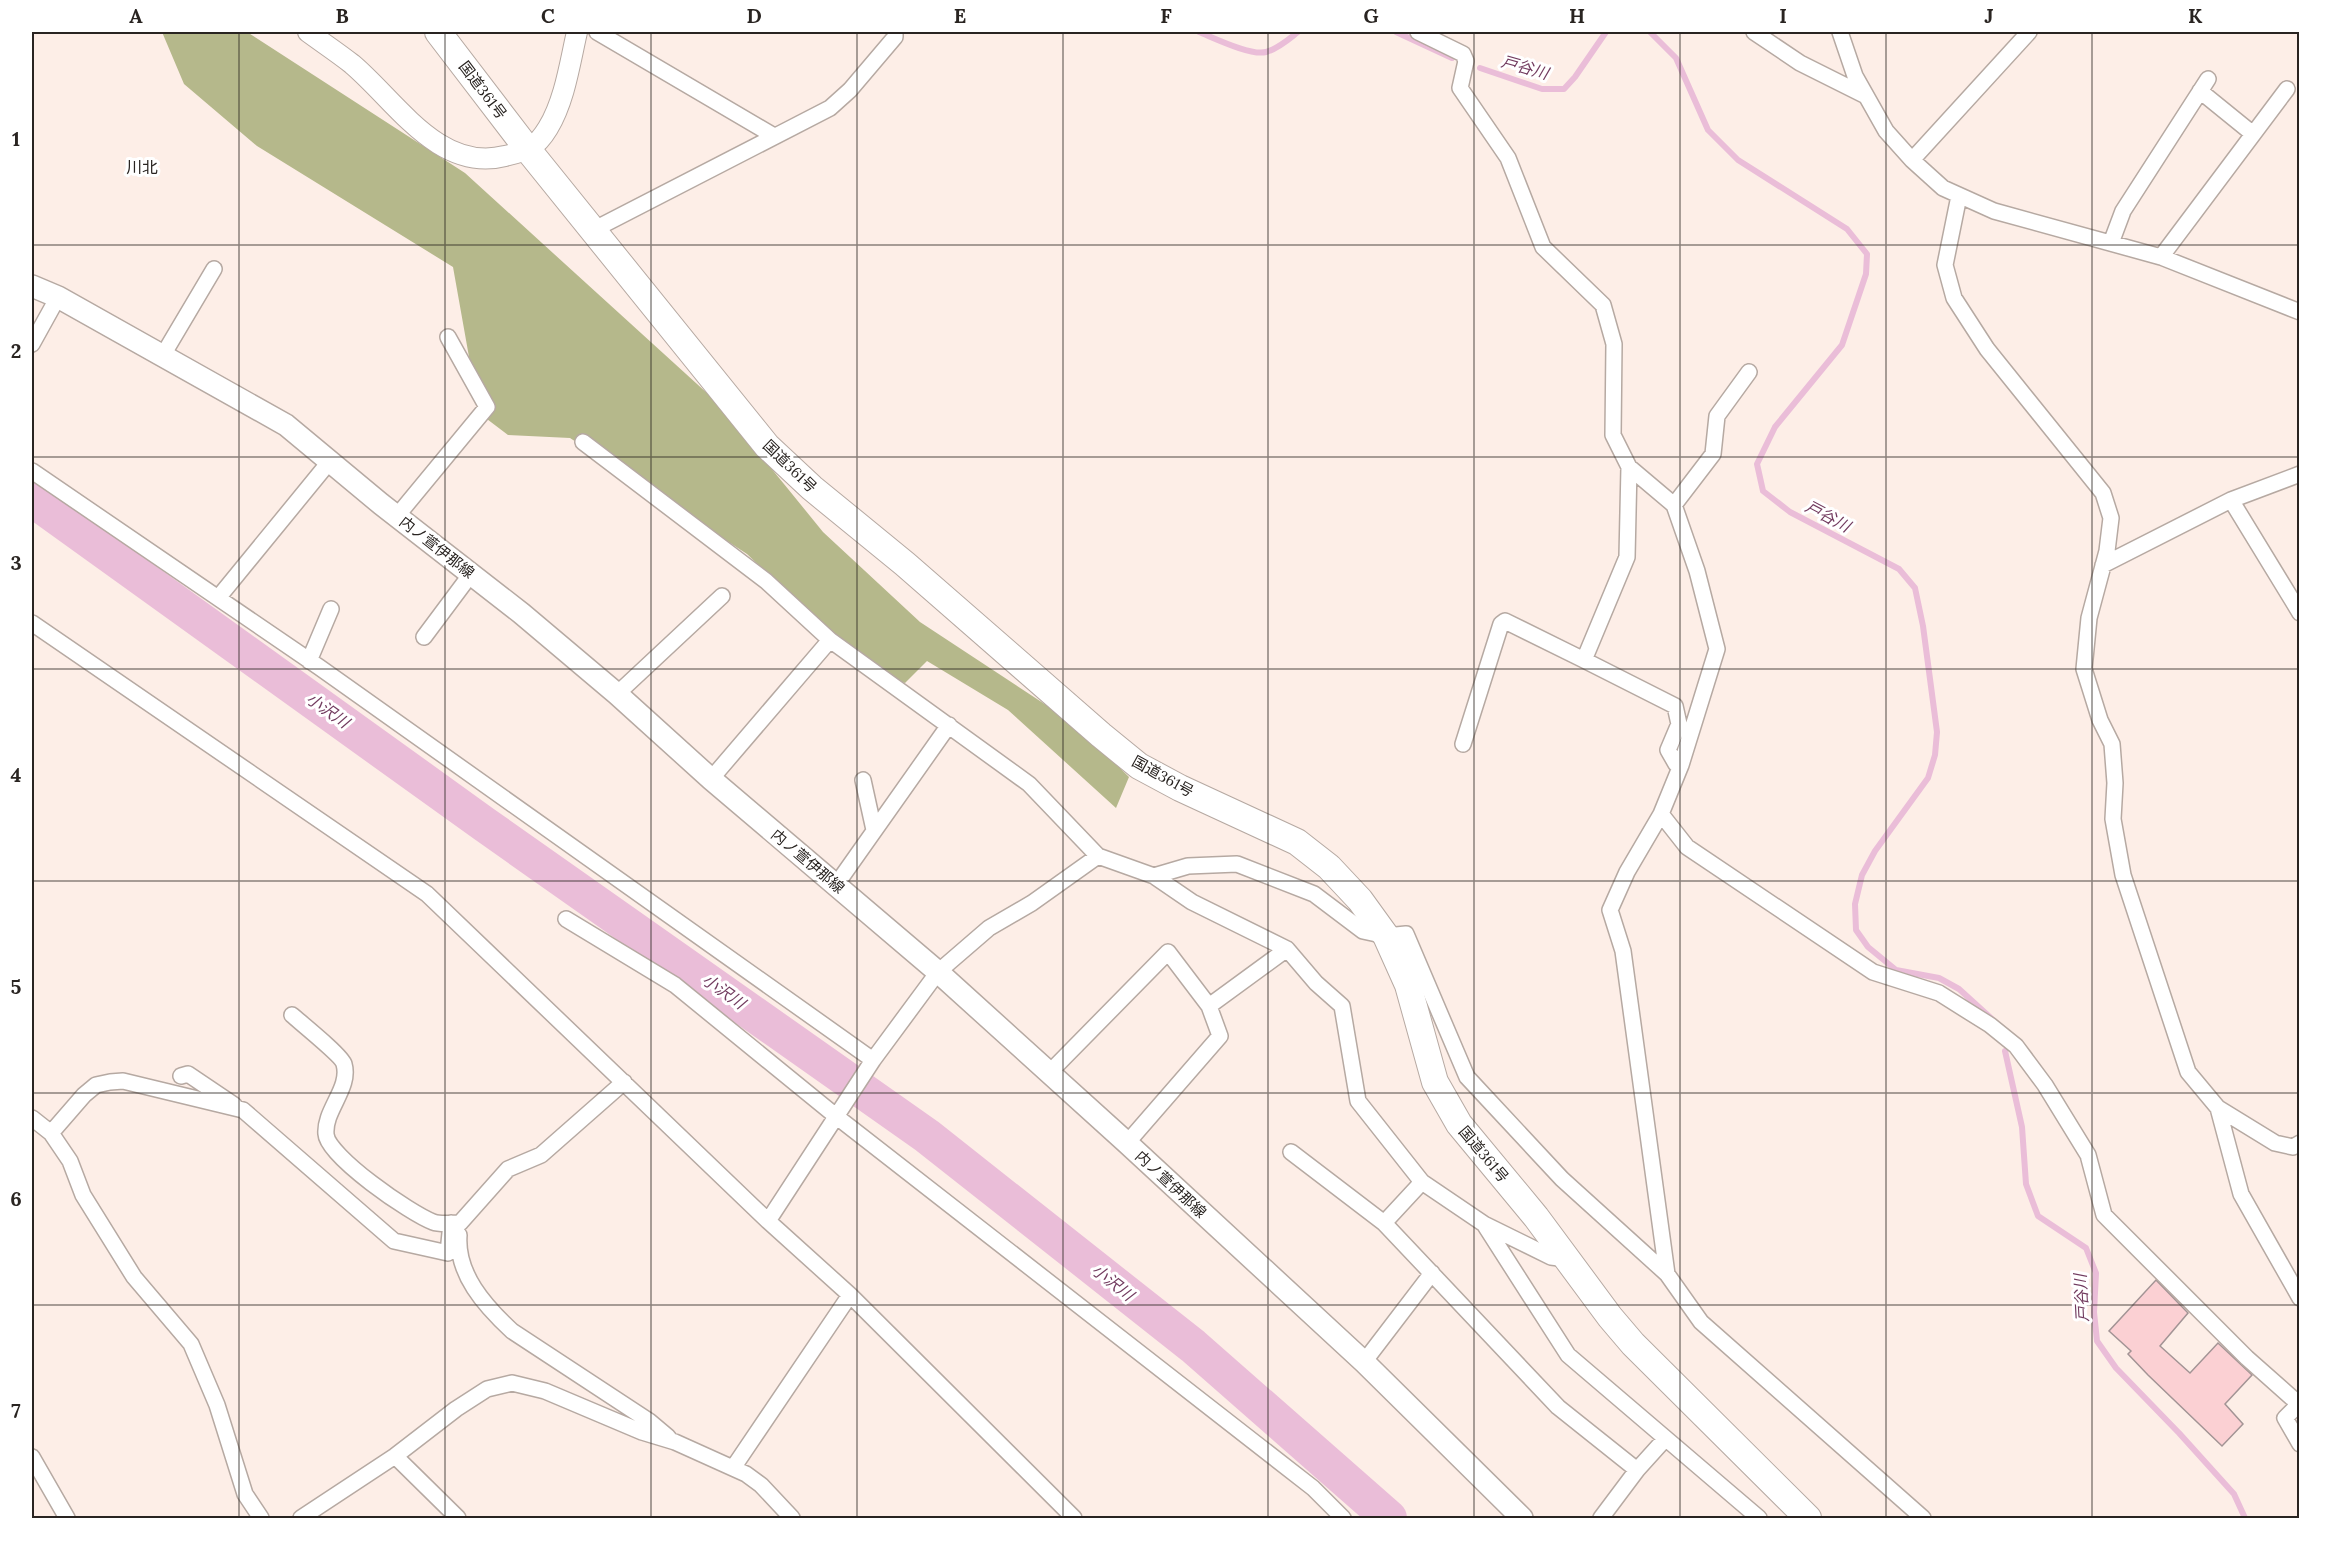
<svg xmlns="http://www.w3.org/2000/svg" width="2331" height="1550" viewBox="0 0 2331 1550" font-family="Lora,'Noto Sans JP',serif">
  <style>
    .forest { fill: #b5b88b }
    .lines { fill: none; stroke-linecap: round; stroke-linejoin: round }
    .stream { stroke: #eabdd8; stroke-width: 6 }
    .river { stroke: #eabdd8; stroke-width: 36 }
    .building { fill: #fbd0d3; stroke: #a39495; stroke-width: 1.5 }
    .minor-casing { stroke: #b6a9a2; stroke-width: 18 }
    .tertiary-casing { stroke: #b6a9a2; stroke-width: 22 }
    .secondary-casing { stroke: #b6a9a2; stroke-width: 24 }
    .trunk-casing { stroke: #b6a9a2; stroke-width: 28 }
    .minor { stroke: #fff; stroke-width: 15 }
    .tertiary { stroke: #fff; stroke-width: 20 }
    .secondary { stroke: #fff; stroke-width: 21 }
    .trunk { stroke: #fff; stroke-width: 26 }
    .grid { fill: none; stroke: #292421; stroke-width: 1.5; stroke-opacity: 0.55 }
    .labels { text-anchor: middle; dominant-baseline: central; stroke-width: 6; stroke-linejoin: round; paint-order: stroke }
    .street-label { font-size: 15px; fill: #292421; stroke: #fff }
    .water-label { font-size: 16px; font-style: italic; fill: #723b5f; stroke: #fff }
    .neighbourhood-label { font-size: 16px; fill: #292421; stroke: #fff }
    .neatline { fill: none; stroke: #292421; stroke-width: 2 }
    .grid-label { font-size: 20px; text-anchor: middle; font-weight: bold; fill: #292421 }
  </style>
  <rect width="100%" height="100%" fill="#fdeee7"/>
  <!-- forest -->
  <path class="forest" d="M162 32H247L465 173 719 404 823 532 920 622 1078 726 1129 777 1116 808 1008 710 927 661 905 683 871 673 747 554 570 438 508 435 479 413 453 267 257 146 184 84Z"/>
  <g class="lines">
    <!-- stream -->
    <path class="stream" d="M1199 32C1214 38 1251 56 1266 52 1278 49 1289 39 1298 32
      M1396 32 1452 58
      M1650 32 1676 58 1708 130 1738 160 1847 229 1867 254 1866 274 1842 345 1775 427 1757 464 1763 491 1790 512 1899 569 1915 588 1923 626 1937 732 1935 755 1928 778 1875 851 1862 875 1855 904 1856 930 1868 947 1896 970 1939 978 1959 989 1992 1019
      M1480 68 1542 89H1564L1575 77 1606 32
      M2005 1051 2022 1127 2026 1184 2038 1216 2086 1248 2096 1273 2094 1312 2097 1341 2116 1368 2179 1433 2234 1494 2245 1518"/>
    <!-- river -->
    <path class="river" d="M32 499 484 824 927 1136 1193 1346 1389 1518"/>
  </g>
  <!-- building -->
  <path class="building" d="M2156 1280 2188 1313 2160 1346 2190 1373 2218 1343 2252 1375 2225 1404 2243 1424 2222 1446 2148 1375 2128 1354 2131 1351 2109 1331Z"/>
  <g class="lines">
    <defs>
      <path id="minor" d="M597 32 774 136
        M1418 32 1463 54 1466 61 1460 88 1508 158 1543 247 1603 305 1614 344 1613 435 1629 467 1674 505 1697 571 1717 649 1681 765 1661 814 1627 872 1610 910 1623 951 1667 1274
        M1754 32 1800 63 1866 96
        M1840 32 1855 76 1886 131 1912 160 1943 188 1994 211 2161 257 2300 312
        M2200 91 2253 134
        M1912 160 2029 32
        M1959 196 1945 265 1954 298 1987 349 2103 493 2111 518 2107 551 2089 618 2084 669 2100 720 2112 744 2115 783 2113 819 2123 875 2188 1072 2218 1108 2241 1194 2300 1298
        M593 230 830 108 850 90 895 37V32
        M2111 243 2123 211 2208 79
        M2161 257 2287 89
        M32 344 58 297
        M163 355 214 269
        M583 442 766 581 830 640 1029 784 1098 856
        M1629 467 1627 557 1584 660 1675 706 1679 724 1668 750 1676 764 1681 765
        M32 471 319 667 873 1060
        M2231 500 2300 613
        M1674 505 1713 454 1717 416 1749 372
        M397 516 487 407 448 337
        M2103 565 2231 500 2300 474
        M218 598 330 461
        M32 623 427 894 768 1221 850 1295 1074 1518
        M424 637 471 574
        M309 661 331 609
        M617 694 722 596
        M1463 744 1501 624 1505 621 1584 660
        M711 779 830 640
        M863 780 874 830
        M1661 814 1687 847 1873 972 1939 993 1990 1025 2016 1046 2045 1085 2088 1155 2104 1215 2247 1358 2300 1405
        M1154 876 1192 902 1287 949 1316 983 1342 1006 1358 1101 1422 1182 1484 1224 1551 1257 1567 1259
        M836 885 949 725
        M566 919 675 985 837 1117 1313 1488 1343 1518
        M292 1015C301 1023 342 1056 344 1064 351 1088 324 1110 326 1134 327 1156 411 1214 433 1222 441 1225 452 1223 460 1223L508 1169 541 1155 624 1082
        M1049 1073 1168 952 1209 1006 1287 949
        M181 1076 188 1074 234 1105
        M2218 1108 2275 1143 2293 1147 2300 1143
        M32 1118 51 1133 70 1161 83 1195 134 1277 191 1344 217 1405 245 1494 261 1518
        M51 1133 84 1095 96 1085 110 1082 123 1081 243 1110 394 1241 448 1253 451 1223
        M1127 1143 1220 1036 1209 1006
        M1291 1152 1384 1223 1558 1407 1637 1470
        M768 1221 873 1060 938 972 989 928 1032 903 1098 856 1154 876 1188 866 1237 864 1314 894 1363 931 1386 936 1406 934 1467 1077 1562 1179 1667 1274 1701 1322 1923 1518
        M1384 1223 1422 1182
        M1484 1224 1568 1355 1759 1518
        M459 1235C456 1274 485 1306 512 1331L649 1421 668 1437
        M1364 1362 1432 1273
        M2299 1404 2285 1418 2300 1444
        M395 1456 458 1518
        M32 1457 67 1518
        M733 1468 850 1295
        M301 1518 395 1456 456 1409 487 1389 512 1383 545 1391 642 1432 675 1442 746 1474 761 1485 792 1518
        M1601 1518 1637 1470 1665 1439"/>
      <path id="tertiary" d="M308 32C323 43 338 53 352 64 396 101 439 173 505 156 527 151 536 148 548 128 565 100 570 62 577 32"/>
      <path id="secondary" d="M32 286 58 297 286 425 381 504 521 613 617 694 711 779 938 972 1127 1143 1364 1362 1522 1518"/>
      <path id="trunk" d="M438 32 529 151 767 446 812 488 905 564 1101 735 1139 766 1180 788 1297 842 1329 867 1360 900 1386 936 1408 985 1435 1082 1459 1124 1536 1217 1610 1317 1633 1344 1808 1518"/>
    </defs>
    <!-- minor casing -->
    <use href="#minor" class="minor-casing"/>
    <!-- tertiary casing -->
    <use href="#tertiary" class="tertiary-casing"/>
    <!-- secondary casing -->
    <use href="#secondary" class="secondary-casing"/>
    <!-- trunk casing -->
    <use href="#trunk" class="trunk-casing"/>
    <!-- minor -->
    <use href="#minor" class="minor"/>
    <!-- tertiary -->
    <use href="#tertiary" class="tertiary"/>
    <!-- secondary -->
    <use href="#secondary" class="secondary"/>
    <!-- trunk -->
    <use href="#trunk" class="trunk"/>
  </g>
  <!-- grid -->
  <path class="grid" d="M239 32V1518M445 32V1518M651 32V1518M857 32V1518M1063 32V1518M1268 32V1518M1474 32V1518M1680 32V1518M1886 32V1518M2092 32V1518M32 245H2300M32 457H2300M32 669H2300M32 881H2300M32 1093H2300M32 1305H2300"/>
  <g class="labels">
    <!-- street labels -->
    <g class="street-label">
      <text transform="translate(483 90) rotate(53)">国道361号</text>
      <text transform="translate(790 466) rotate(44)">国道361号</text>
      <text transform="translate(437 547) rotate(38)">内ノ萱伊那線</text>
      <text transform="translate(1163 776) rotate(29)">国道361号</text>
      <text transform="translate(808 861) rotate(40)">内ノ萱伊那線</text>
      <text transform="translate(1484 1154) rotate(50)">国道361号</text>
      <text transform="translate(1171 1184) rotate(43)">内ノ萱伊那線</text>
    </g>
    <!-- water labels -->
    <g class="water-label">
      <text transform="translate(1525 67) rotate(16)">戸谷川</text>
      <text transform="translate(1828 516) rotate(28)">戸谷川</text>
      <text transform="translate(328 710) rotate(35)">小沢川</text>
      <text transform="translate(724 991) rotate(35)">小沢川</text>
      <text transform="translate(1113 1282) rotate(38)">小沢川</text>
      <text transform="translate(2081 1298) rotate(-93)">戸谷川</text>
    </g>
    <!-- neighbourhood labels -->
    <g class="neighbourhood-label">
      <text x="142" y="167">川北</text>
    </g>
  </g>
  <!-- border -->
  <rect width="2331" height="1550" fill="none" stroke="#ffffff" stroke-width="66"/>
  <rect x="33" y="33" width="2265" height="1484" class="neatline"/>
  <g class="grid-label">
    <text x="136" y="23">A</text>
    <text x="342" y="23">B</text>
    <text x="548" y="23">C</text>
    <text x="754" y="23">D</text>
    <text x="960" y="23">E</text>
    <text x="1166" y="23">F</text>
    <text x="1371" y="23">G</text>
    <text x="1577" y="23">H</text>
    <text x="1783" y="23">I</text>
    <text x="1989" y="23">J</text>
    <text x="2195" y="23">K</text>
    <text x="16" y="146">1</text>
    <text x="16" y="358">2</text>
    <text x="16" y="570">3</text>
    <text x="16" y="782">4</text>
    <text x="16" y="994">5</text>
    <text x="16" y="1206">6</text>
    <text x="16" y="1418">7</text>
  </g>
</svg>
